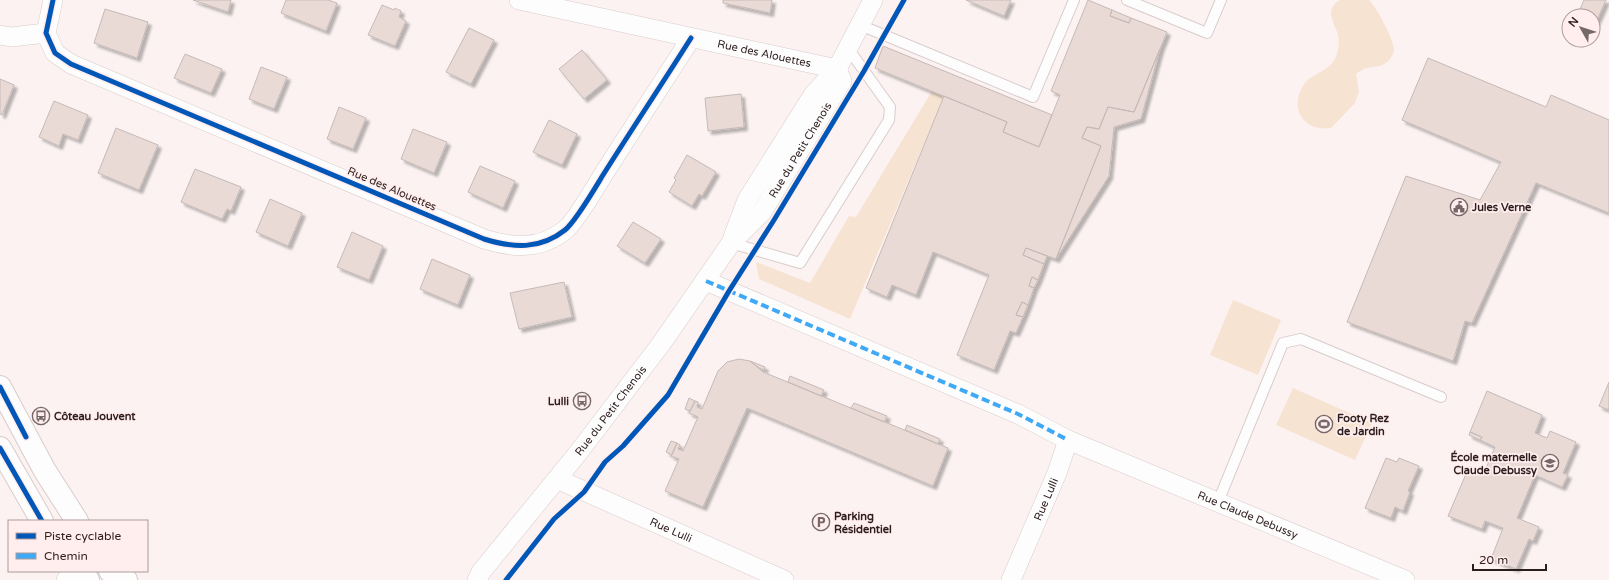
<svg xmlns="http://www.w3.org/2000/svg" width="1609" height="580" viewBox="0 0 1609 580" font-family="'Varela Round',sans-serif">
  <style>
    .green { fill: #f7e3d1 }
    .building { fill: #eadad5; stroke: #c5bab7; filter: url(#shadow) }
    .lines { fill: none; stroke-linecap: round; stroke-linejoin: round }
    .service-casing { stroke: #d8cccc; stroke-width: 12 }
    .minor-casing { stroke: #d8cccc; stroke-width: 20 }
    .tertiary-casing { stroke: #d8cccc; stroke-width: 24 }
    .service { stroke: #fefdfd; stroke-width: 10 }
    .minor { stroke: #fefdfd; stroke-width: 19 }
    .tertiary { stroke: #fefdfd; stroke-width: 22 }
    .quiet { stroke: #3fa9f5; stroke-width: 4; stroke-dasharray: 8 4; stroke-linecap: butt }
    .cycleway-casing { stroke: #ffeeed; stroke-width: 8 }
    .cycleway { stroke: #0057b8; stroke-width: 5 }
    .labels { text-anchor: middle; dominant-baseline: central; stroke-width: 3.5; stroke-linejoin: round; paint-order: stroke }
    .street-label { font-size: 11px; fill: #2d1e1e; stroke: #ffeeed }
    .poi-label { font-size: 11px; font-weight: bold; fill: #2d1e1e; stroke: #ffeeed; text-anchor: start }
  </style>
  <defs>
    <filter id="shadow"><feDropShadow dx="3.5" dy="3.5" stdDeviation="1" flood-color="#0004"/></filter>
  </defs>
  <rect width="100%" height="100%" fill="#fbf2f1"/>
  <!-- green -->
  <path class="green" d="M1340 0H1369C1376 6 1394 40 1394 49 1394 53 1390 60 1387 62 1378 70 1369 63 1356 74L1359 92 1355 103 1331 128C1304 132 1289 109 1303 86 1312 71 1332 73 1337 53 1339 49 1339 39 1338 35 1335 23 1323 10 1340 0Z
    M932 91 944 96 850 319 759 279 756 262 810 283 849 216 856 217Z
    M1233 300 1281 320 1258 375 1210 355Z
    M1293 388 1372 423 1355 460 1276 425Z"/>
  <!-- building -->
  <path class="building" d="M193 0H231L228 12Z
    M286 0H328L337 3 326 31 281 13Z
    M723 0H772L770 13 723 3Z
    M966 0H1011L1004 16Z
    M1088 0 1112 10 1110 16 1129 23 1131 18 1167 32 1134 112 1108 107 1099 129 1087 127 1082 138 1101 146 1056 259 1026 248 1023 255 1044 264 1038 280 1032 277 1029 286 1034 288 1028 305 1022 302 1016 315 1023 317 1016 333 1010 331 994 370 957 355 989 275 933 252 916 295 892 285 887 297 866 288 944 96 1007 122 1003 132 1039 147 1060 95 1051 91Z
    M1584 0H1606L1593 29V16H1577Z
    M382 5 394 10 395 8 401 11 399 17 406 21 395 46 368 35Z
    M105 9 148 22 137 58 94 43Z
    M1112 10 1131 18 1129 23 1110 16Z
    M469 28 494 40 471 84 446 72Z
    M883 46 1052 115 1039 147 1003 132 1007 122 875 68Z
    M1160 49 1141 119 1114 127 1109 176 1056 259 1101 146 1082 138 1087 127 1099 129 1108 107 1134 112Z
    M582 50 607 80 584 99 559 69Z
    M185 54 222 69 211 93 174 78Z
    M1428 58 1546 107 1551 95 1609 120V213L1536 183 1472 323 1465 321 1453 361 1347 322 1406 176 1480 200 1501 162 1402 120Z
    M261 67 287 77 274 109 249 99Z
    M0 79 14 85 2 115 0 114Z
    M741 94 744 127 708 131 705 98Z
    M54 101 88 115 78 140 63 134 59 146 39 137Z
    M339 107 366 118 353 149 327 139Z
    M549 120 577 134 562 165 533 152Z
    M116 128 158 145 139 190 98 173Z
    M413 129 447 142 434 173 401 159Z
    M687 155 716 172 702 196 699 194 692 206 669 192 676 180 674 178Z
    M480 166 515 181 503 208 468 192Z
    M195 169 241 187 231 211 227 209 222 219 181 202Z
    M270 199 302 213 288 246 256 232Z
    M633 222 661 239 645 263 617 246Z
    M352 232 383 246 369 280 337 267Z
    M1026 248 1047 256 1044 264 1023 255Z
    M432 259 470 275 458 305 420 289Z
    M1032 277 1038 280 1034 288 1029 286Z
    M564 282 572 317 519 329 510 293Z
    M1022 302 1028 305 1023 317 1016 315Z
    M739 359 750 361 763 372 948 448 933 486 747 408 703 507 665 491 679 459 671 456 677 443 680 445 678 449 683 451 698 417 689 413 695 401 698 402 697 407 702 409 718 371 727 362Z
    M750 361 765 367 764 370 759 368Z
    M790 376 824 390 821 396 788 382Z
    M1609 382V410L1599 406Z
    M1487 391 1542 415 1535 433 1547 438 1550 431 1576 442 1563 473 1568 475 1562 487 1535 475 1517 518 1539 527 1533 541 1529 539 1516 569 1491 559 1503 528 1485 521 1482 529 1448 516 1469 467 1484 473 1495 447 1480 440 1482 437 1470 432Z
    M689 398 695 401 690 411 685 409Z
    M854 403 887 416 884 422 851 408Z
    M907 425 940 439 938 444 905 430Z
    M1470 432 1482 437 1480 440 1469 435Z
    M671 441 677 443 672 455 666 452Z
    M1386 458 1397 462 1399 458 1419 466 1408 491 1410 492 1403 511 1395 507 1391 518 1365 508Z"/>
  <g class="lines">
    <defs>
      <path id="service" d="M1127 0 1207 33 1221 0
        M860 25 1033 97 1074 0
        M731 243 800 263 889 120 890 107 847 47
        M1218 502 1283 343 1301 339 1441 397"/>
      <g id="minor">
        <path d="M53 0 46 33 55 53 71 64 484 239C513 248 540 250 565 230 576 221 595 188 603 175 632 129 662 84 691 38"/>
        <path id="s1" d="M519 0 837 69"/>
        <path d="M0 35 11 37 46 33"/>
        <path d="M733 237 747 200 813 95 837 69 873 0"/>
        <path d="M706 281 1018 414 1068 440"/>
        <path id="s2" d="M557 479 784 580"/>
        <path d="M66 580 75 571"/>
        <path id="s3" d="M477 580 481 572 578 453 661 344 731 243 762 212 842 81 837 69"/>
        <path id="s4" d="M1011 580 1057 473 1068 440 1405 580"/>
      </g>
      <path id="tertiary" d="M0 387 45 471 77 521
        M0 448 42 521
        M79 571 88 580
        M110 571 126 580"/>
    </defs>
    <!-- service casing -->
    <use href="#service" class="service-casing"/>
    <!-- minor casing -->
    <use href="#minor" class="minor-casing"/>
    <!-- tertiary casing -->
    <use href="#tertiary" class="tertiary-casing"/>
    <!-- service -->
    <use href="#service" class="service"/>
    <!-- minor -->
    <use href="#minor" class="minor"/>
    <!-- tertiary -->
    <use href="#tertiary" class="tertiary"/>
    <!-- quiet -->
    <path class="quiet" d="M706 281 1018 414 1068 440"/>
    <defs>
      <path id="cycleway" d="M53 0 46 33 55 53 71 64 484 239C513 248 540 250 565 230 576 221 595 188 603 175 632 129 662 84 691 38
        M0 387 26 437
        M0 448 42 521
        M506 580 554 519 584 492 605 462 623 446 668 395 729 291 774 220 864 71 904 0"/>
    </defs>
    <!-- cycleway casing -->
    <use href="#cycleway" class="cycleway-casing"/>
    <!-- cycleway -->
    <use href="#cycleway" class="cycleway"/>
  </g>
  <!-- icons -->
  <defs>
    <symbol id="civic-ring" viewBox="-11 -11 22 22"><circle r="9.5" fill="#ffeeed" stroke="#756868" stroke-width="1.5"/><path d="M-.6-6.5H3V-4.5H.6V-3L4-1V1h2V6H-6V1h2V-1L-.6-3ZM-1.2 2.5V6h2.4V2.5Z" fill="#756868"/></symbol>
    <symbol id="bus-ring" viewBox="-11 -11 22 22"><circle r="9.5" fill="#ffeeed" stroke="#756868" stroke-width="1.5"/><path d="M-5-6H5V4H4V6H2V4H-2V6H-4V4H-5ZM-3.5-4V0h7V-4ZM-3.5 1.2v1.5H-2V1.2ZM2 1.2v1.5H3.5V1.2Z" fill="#756868"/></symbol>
    <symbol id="stadium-ring" viewBox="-11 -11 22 22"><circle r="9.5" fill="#ffeeed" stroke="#756868" stroke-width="1.5"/><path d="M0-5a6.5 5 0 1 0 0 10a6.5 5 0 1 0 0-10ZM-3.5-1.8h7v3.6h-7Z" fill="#756868"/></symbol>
    <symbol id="school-ring" viewBox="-11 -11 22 22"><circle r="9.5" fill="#ffeeed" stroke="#756868" stroke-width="1.5"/><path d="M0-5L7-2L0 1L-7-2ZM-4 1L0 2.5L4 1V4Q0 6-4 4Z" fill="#756868"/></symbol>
    <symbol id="parking-ring" viewBox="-11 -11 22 22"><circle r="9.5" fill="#ffeeed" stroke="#756868" stroke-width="1.5"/><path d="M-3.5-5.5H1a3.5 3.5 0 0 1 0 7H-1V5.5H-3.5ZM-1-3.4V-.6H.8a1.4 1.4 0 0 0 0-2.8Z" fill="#756868"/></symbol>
  </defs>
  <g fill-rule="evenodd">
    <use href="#civic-ring" x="1449" y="197" width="20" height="20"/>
    <use href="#bus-ring" x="572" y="391" width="20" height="20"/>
    <use href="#bus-ring" x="31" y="406" width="20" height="20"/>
    <use href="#stadium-ring" x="1314" y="414" width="20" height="20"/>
    <use href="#school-ring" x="1540" y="453" width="20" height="20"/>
    <use href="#parking-ring" x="811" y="512" width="20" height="20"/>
  </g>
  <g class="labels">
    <!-- street labels -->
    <g class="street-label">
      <text stroke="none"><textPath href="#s1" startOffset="251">Rue des Alouettes</textPath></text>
      <text stroke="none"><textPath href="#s3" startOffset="539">Rue du Petit Chenois</textPath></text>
      <text transform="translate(392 189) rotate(23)">Rue des Alouettes</text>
      <text stroke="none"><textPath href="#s3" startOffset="216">Rue du Petit Chenois</textPath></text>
      <text stroke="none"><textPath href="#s4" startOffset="88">Rue Lulli</textPath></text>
      <text stroke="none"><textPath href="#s4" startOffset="346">Rue Claude Debussy</textPath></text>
      <text stroke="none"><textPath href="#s2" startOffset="125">Rue Lulli</textPath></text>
    </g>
    <!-- poi labels -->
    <g class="poi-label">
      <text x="1472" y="207">Jules Verne</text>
      <text x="569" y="401" text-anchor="end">Lulli</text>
      <text x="54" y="416">Côteau Jouvent</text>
      <text x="1337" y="418">Footy Rez<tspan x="1337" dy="13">de Jardin</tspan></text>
      <text x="1537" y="457" text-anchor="end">École maternelle<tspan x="1537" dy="13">Claude Debussy</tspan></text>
      <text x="834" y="516">Parking<tspan x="834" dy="13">Résidentiel</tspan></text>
    </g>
  </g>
  <!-- legend -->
  <rect x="8" y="520" width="140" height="52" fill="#ffeeed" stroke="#ab9b9a"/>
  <rect x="16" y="533" width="20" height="6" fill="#0057b8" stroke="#ab9b9a"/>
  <text x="44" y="540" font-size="12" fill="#2d1e1e">Piste cyclable</text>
  <rect x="16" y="553" width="20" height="6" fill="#3fa9f5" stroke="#ab9b9a"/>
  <text x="44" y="560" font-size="12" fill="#2d1e1e">Chemin</text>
  <!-- north arrow -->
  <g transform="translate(1581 28) rotate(309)"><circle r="19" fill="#ffeeed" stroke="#ab9b9a"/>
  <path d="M0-3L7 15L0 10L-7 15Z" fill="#756868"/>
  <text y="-6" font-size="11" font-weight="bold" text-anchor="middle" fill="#2d1e1e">N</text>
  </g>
  <!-- scale -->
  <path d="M1473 564v6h73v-6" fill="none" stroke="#2d1e1e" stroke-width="2"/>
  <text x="1479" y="564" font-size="12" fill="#2d1e1e" stroke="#ffeeed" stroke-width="3" paint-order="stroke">20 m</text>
</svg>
